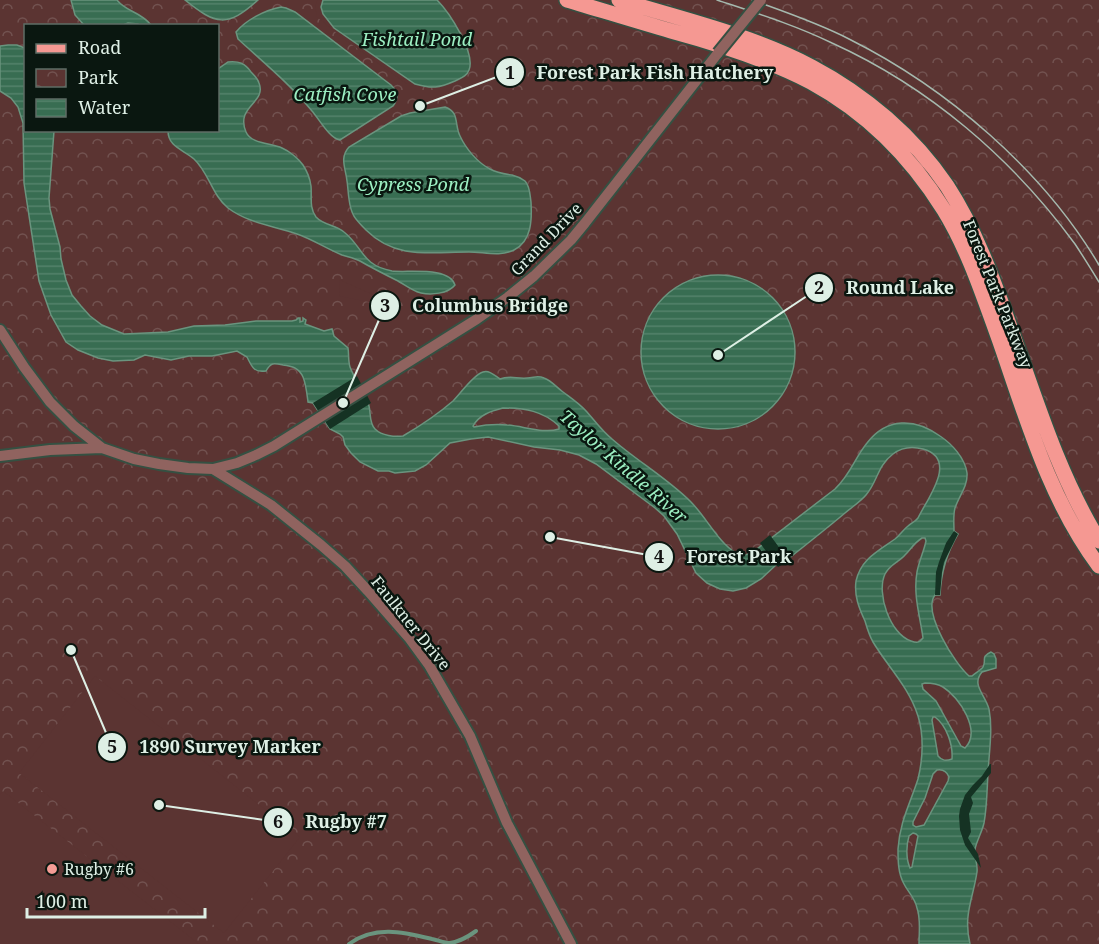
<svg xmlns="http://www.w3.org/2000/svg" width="1099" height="944" viewBox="0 0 1099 944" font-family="'Noto Serif',serif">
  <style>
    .park { fill: url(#park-crowns); fill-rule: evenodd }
    .garden { fill: #5b3432 }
    .water { fill: url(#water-rules); stroke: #6a947e; stroke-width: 1.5; fill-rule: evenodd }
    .pier { fill: #153223 }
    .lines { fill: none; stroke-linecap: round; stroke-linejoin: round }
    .stream { stroke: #6a947e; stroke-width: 4 }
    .minor-casing { stroke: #355042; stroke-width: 14 }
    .primary-casing { stroke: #355042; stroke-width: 18 }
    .minor { stroke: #90635f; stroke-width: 10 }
    .primary { stroke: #f59892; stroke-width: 15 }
    .tram { stroke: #a5b9ae; stroke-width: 1.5 }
    .minor-bridge-casing { stroke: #355042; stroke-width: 14; stroke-linecap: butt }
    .minor-bridge { stroke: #90635f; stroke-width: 10 }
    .poi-dot { fill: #f59c95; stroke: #0a1710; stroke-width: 2 }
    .labels { text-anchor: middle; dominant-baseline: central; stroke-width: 5; stroke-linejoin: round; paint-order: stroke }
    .street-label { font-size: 16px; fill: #deefe5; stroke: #0a1710 }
    .poi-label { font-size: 16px; fill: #deefe5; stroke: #0a1710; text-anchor: start }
    .water-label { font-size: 18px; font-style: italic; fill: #9cefc2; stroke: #0a1710 }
    .leader { fill: none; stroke: #deefe5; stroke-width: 2 }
    .callout-dot { fill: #deefe5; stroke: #0a1710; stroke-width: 2 }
    .mark-label { font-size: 18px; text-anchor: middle; font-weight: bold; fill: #111 }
    .callout-label { font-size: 18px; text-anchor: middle; font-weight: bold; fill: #deefe5; stroke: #0a1710; stroke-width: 5; stroke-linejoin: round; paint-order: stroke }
  </style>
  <defs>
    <pattern id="park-crowns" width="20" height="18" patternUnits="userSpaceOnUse" patternTransform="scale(1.5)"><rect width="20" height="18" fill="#5b3432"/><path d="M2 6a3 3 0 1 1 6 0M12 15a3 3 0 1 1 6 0" fill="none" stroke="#725250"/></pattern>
    <pattern id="water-rules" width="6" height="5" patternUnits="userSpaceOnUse" patternTransform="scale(1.5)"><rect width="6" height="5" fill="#386d52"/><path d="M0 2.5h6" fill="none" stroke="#54826b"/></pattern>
  </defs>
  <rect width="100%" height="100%" fill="#153223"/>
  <!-- park -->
  <path class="park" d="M0 0H1099V944H0ZM26 26H218V130H26Z"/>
  <!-- garden -->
  <path class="garden" d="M318 0H323L321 7 334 28 415 84H407L344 39 317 17C316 11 314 4 318 0Z
    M340 280 376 296 374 303 339 296Z
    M95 676 300 837 224 933 19 773Z
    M3 791 199 944H0V795Z"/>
  <!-- water -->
  <path class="water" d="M71 0H117C126 12 140 11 151 25H139L138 24 128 23 123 25H84L75 15Z
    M185 0H258C227 28 216 25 185 0Z
    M323 0H437C449 12 476 53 469 70 467 76 461 78 455 81 439 88 432 89 415 84L334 28 323 14 321 7Z
    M281 7 286 8 295 12 391 85C398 92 399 98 393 106L340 140C330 139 319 119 312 111 290 84 263 62 238 39L236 32C246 20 265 10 281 7Z
    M8 45H17L25 48 26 130 54 131 49 198 50 209 60 247 61 259 66 280 72 295 81 306 90 316 102 325 124 334 168 332 194 326 225 325 256 321H292L296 320 298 318H300V322L303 321V318L306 320 305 324 324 331 332 329 334 336 348 348C349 354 348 361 350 367 355 381 366 393 369 406 371 414 369 423 375 429 382 436 395 437 403 436 420 426 438 414 453 401 461 393 473 375 483 372 490 370 495 376 500 379 510 375 517 379 527 378 534 378 537 375 544 378 552 381 556 387 563 392 571 398 580 404 587 412 595 421 602 431 612 439 637 461 667 478 691 502 706 517 718 542 736 553 742 557 747 555 753 552L835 489C851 474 854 459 867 443 887 417 915 418 940 436 952 444 965 458 967 473 968 486 959 496 955 508 953 515 954 524 954 531L958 534C946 554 941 572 940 595H935C922 612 955 664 969 676H972C974 674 982 669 983 667 987 660 980 657 991 652L994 654 996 659V668L982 672C971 685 985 694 989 709 993 730 989 752 988 773 987 789 987 807 984 823 982 832 977 840 975 849 974 857 978 864 977 872 973 899 963 915 970 944H919C919 932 921 919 917 908 915 898 908 892 904 884 898 873 898 861 898 849 900 821 910 804 918 779 923 759 924 735 918 716 909 687 888 667 873 642 869 635 867 628 865 621 859 608 854 596 856 581 861 559 878 551 895 539 900 535 903 530 908 526 911 523 915 522 918 518 927 499 959 459 923 449 912 446 902 447 893 454 877 466 878 481 866 495 860 502 852 507 845 513 826 529 807 544 788 559L776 565 761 579 746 588 733 591 720 589 707 583 696 573 677 534 664 516 655 508 596 464 579 455 560 450 534 447 488 437 471 439 450 443 426 465 415 471 395 473 389 471H378L360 462 351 453 345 445 343 437 340 434 330 429 313 403 308 402C307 394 306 384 303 377 299 368 292 366 283 365 274 363 271 362 266 371 254 373 252 367 247 357L237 351 212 356H189L171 360 145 355 134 360 113 361 98 358 78 350 66 342 51 315 39 281 24 183 23 123 18 107 11 98 0 91V46ZM503 408C525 408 543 411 559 426V429C544 434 523 426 507 425 497 424 484 425 474 427L473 426C479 415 491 411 503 408ZM922 538H925L926 541C924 551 919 561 917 572 913 595 920 616 923 638 919 643 917 643 911 641 890 634 876 593 885 574 890 564 899 562 905 555 911 549 914 543 922 538ZM925 683C931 683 938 684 943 687 959 697 982 731 965 748L961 746 936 701 923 689 922 684ZM933 717H935C947 726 953 745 952 759 946 761 942 761 938 756L932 720ZM937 770C943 769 947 772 949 777L948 781 924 825 916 827 913 825V822L925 798 933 774ZM913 833 916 834 918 836 912 867 910 868C906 859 906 846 909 836Z
    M228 62C239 61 245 63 251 72 254 75 258 79 259 83 267 103 235 106 246 132 251 144 271 143 282 148 289 151 298 158 303 165 307 171 310 179 311 186 312 196 309 208 316 217 323 225 336 225 344 232 364 248 361 265 392 271 407 273 449 266 455 285 448 294 431 295 421 293 412 291 404 284 396 280 384 274 372 268 360 261 354 258 348 257 342 255 327 249 312 239 297 234 273 226 248 223 228 208 212 195 209 173 194 159 184 150 168 147 168 131L218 130V69Z
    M445 107C460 112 454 124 460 136 466 149 478 163 490 169 497 173 505 174 512 175 516 176 521 178 525 181 530 186 530 195 531 202 532 219 532 241 514 250 500 257 484 252 469 252 431 252 396 260 366 230 355 219 351 215 349 199 348 193 348 187 347 181 346 169 339 158 349 147L401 116 410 113Z
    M641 352a77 77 0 1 1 154 0a77 77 0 1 1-154 0Z"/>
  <!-- pier -->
  <path class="pier" d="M357 376 371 403 330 429 313 403Z
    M954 531 958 534 944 562 942 572 940 595H935L936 572 939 562 946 543Z
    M770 535 789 561 778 567 760 543Z
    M990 764H991V773L971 797 973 803 969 814 971 832 968 838 978 854 981 868 965 845 960 830 959 816 960 809 965 795 973 785 982 776Z"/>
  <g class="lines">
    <!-- stream -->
    <path class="stream" d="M349 944C375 925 403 932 432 939 438 940 444 943 450 943 459 942 469 936 476 931"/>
    <defs>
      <path id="minor" d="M0 330 24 367 50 402 74 426 102 448 134 459 159 464 188 468 213 469 237 463 256 455 274 446 477 319 508 297 534 276 571 240 585 223 718 53
        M0 456 50 450 102 448
        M213 469 271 505 321 545 345 566 368 591 410 639 429 665 470 736 507 823 571 944"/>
      <path id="primary" d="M567 0C601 10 636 21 671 31 719 44 767 59 811 82 866 112 911 157 944 210 968 249 983 295 999 339 1026 416 1049 499 1099 566
        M619 0C682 19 754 36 812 67 865 95 913 136 947 186 975 229 993 279 1010 327 1036 400 1058 474 1099 541"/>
    </defs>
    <!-- minor casing -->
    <use href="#minor" class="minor-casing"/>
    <!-- primary casing -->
    <use href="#primary" class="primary-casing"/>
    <!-- minor -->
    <use href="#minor" class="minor"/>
    <!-- primary -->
    <use href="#primary" class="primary"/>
    <!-- tram -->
    <path class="tram" d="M717 0C756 13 795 25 832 43 929 87 1012 158 1075 244 1083 256 1091 269 1099 282
      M752 0C785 12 818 23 849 39 947 88 1043 170 1099 265"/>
    <defs>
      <path id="minor-bridge" d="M718 53 761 0"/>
    </defs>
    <!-- minor-bridge casing -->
    <use href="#minor-bridge" class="minor-bridge-casing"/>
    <!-- minor-bridge -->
    <use href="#minor-bridge" class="minor-bridge"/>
  </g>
  <!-- markers -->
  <circle class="poi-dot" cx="52" cy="869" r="6"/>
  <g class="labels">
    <!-- street labels -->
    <g class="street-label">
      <text transform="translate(546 239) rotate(-46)">Grand Drive</text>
      <text transform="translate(998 294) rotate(68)">Forest Park Parkway</text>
      <text transform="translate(411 623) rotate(51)">Faulkner Drive</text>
    </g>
    <!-- poi labels -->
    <g class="poi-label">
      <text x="64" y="869">Rugby #6</text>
    </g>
    <!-- water labels -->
    <g class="water-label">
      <text x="417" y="39">Fishtail Pond</text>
      <text x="345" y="94">Catfish Cove</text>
      <text x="413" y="184">Cypress Pond</text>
      <text transform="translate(624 466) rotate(41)">Taylor Kindle River</text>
    </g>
  </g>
  <!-- callouts -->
  <path class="leader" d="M420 106L510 72M718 355L819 288M343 403L385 306M550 537L659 557M71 650L112 747M159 805L278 822"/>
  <g class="callout-dot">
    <circle cx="420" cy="106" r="6"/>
    <circle cx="718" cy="355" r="6"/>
    <circle cx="343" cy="403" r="6"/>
    <circle cx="550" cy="537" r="6"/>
    <circle cx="71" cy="650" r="6"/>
    <circle cx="159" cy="805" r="6"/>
    <circle cx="510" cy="72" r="15"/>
    <circle cx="819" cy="288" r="15"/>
    <circle cx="385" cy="306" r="15"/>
    <circle cx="659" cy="557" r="15"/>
    <circle cx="112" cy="747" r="15"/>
    <circle cx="278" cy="822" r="15"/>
  </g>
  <g class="mark-label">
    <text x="510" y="79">1</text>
    <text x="819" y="294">2</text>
    <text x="385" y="312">3</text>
    <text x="659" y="563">4</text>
    <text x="112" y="753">5</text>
    <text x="278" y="828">6</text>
  </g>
  <g class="callout-label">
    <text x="655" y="79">Forest Park Fish Hatchery</text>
    <text x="900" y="294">Round Lake</text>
    <text x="490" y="312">Columbus Bridge</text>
    <text x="739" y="563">Forest Park</text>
    <text x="230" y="753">1890 Survey Marker</text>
    <text x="346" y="828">Rugby #7</text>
  </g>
  <!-- legend -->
  <rect x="24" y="24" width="195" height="108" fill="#0a1710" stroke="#5f6d65" stroke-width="1.5"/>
  <rect x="36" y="44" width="30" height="9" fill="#f59892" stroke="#5f6d65" stroke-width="1.5"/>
  <text x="78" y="54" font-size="18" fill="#deefe5">Road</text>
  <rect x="36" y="69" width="30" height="18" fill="url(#park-crowns)" stroke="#5f6d65" stroke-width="1.5"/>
  <text x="78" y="84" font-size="18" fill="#deefe5">Park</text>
  <rect x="36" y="99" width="30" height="18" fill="url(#water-rules)" stroke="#5f6d65" stroke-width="1.5"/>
  <text x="78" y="114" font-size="18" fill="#deefe5">Water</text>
  <!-- scale -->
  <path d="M27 908v9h178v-9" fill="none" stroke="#deefe5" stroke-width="3"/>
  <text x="36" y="908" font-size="18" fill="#deefe5" stroke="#0a1710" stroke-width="4.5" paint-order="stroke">100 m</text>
</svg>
